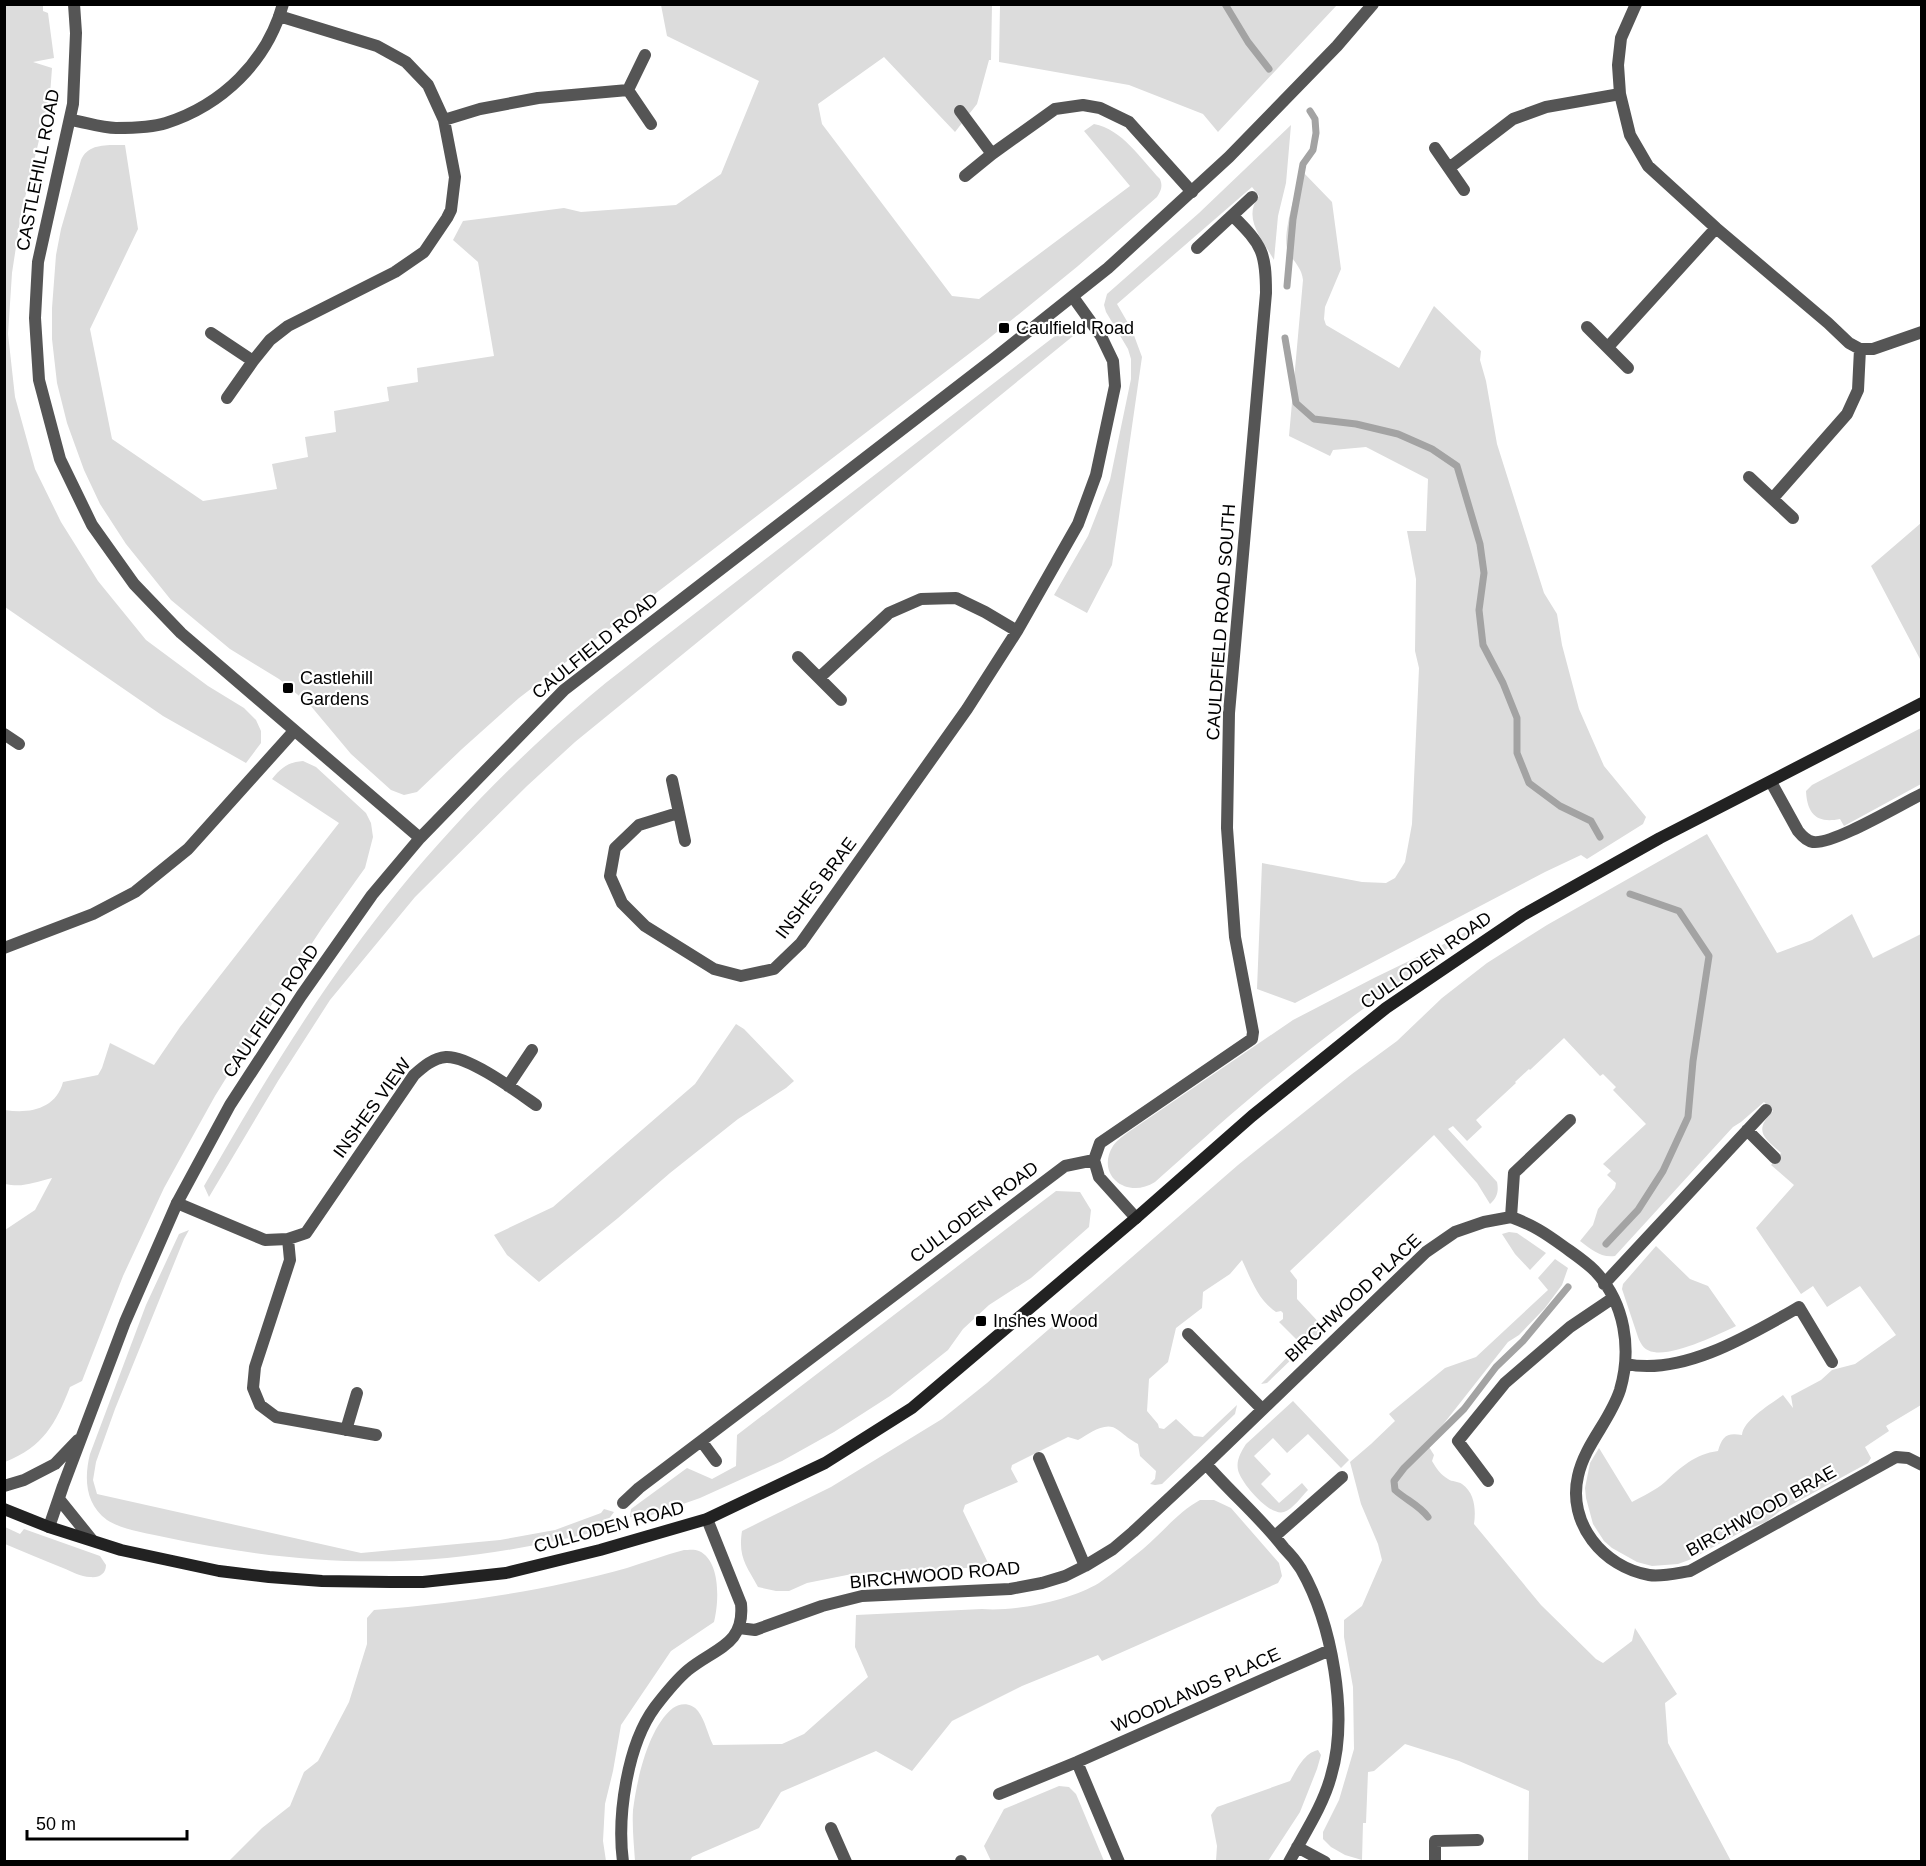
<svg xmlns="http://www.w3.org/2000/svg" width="1926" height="1866" viewBox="0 0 1926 1866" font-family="Helvetica,sans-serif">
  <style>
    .green { fill: #dcdcdc }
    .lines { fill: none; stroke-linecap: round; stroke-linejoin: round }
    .stream { stroke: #a3a3a3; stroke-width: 7 }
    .minor { stroke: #555; stroke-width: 12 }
    .tertiary { stroke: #555; stroke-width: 12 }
    .secondary { stroke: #222; stroke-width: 12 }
    .poi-dot { fill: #000; stroke: #fff; stroke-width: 2 }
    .labels { text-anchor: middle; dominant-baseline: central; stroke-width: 4.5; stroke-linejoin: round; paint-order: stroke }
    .street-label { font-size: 18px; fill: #000; stroke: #fff }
    .poi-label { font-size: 18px; fill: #000; stroke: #fff; text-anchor: start }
  </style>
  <rect width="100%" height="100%" fill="#fff"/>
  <!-- green -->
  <path class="green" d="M4 5H43V11L48 13 54 58 33 62 52 68 50 95 21 214 12 273 8 334 15 397 35 469 61 522 98 581 146 640 208 686 244 708 256 720 261 731V743L246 763 163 716 5 607Z
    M661 5H992L991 60H989L977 104 955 132 884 57 818 104 822 124 952 296 979 299 1130 186 1084 131 1094 124C1122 129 1141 159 1160 179 1163 187 1161 190 1157 197L1078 266 987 340 519 698 462 749 417 792 404 795 391 790 351 754 310 705 279 679 230 649 171 600 126 544 100 504 84 470 67 423 57 383 52 339V308L56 255 61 229 81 160C88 143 108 145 125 145L138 229 90 329 112 439 203 501 277 489 272 464 308 457 305 437 336 432 334 411 389 401 387 387 418 382 417 368 494 356 478 262 453 240 463 221 564 208 581 212 676 205 721 174 759 81 667 36Z
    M1000 5V4L1337 5 1218 132 1203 114 1129 85 999 62Z
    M1291 125 1286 183 1278 216 1274 260C1262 239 1242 218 1259 196L1252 187 1117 304 1132 330 1142 357 1112 565 1087 613 1054 595 1088 536 1110 480 1131 379V359L1128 349 1106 312 1104 305 1107 294 1199 213Z
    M1302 171 1332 202 1341 269 1325 307 1324 319 1326 325 1399 368 1434 306 1481 351 1480 360 1486 381 1497 444 1544 593 1557 614 1562 645 1579 709 1604 766 1646 817 1643 824 1587 859 1581 855 1545 872 1295 1003 1257 989 1262 863 1362 882 1386 883 1395 878 1405 862 1412 824 1419 668 1415 651 1416 579 1407 531H1426L1428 479 1366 447 1333 450 1330 456 1289 436 1303 280C1302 268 1293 261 1288 251 1281 236 1297 187 1302 171Z
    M1078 332 575 742 527 786 415 897 330 1000 278 1081 209 1197 204 1186C263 1083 324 982 399 890 456 821 521 754 590 696 611 678 633 662 654 645L1055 336 1063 333Z
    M1921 523 1922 658 1920 659 1871 566Z
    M1921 728V784L1844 826 1840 819C1816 824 1807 813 1806 791L1812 785Z
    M303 761 316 767 366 813 371 823 373 837 365 868 322 928 272 1004 215 1096 180 1159 164 1188 123 1276 82 1381 70 1387C55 1425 44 1446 5 1462V1230L35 1210 52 1178C35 1182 23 1188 5 1184V1110C29 1114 56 1109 63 1082L98 1075 102 1068 110 1043 154 1065 180 1027 339 823 272 779C281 768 288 762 303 761Z
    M1707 834 1777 953 1812 940 1852 914 1873 958 1921 934V1405L1886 1426 1889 1431 1865 1447 1871 1458 1868 1463 1780 1511 1766 1522 1743 1531 1689 1560 1678 1564 1652 1566 1637 1562 1612 1548 1604 1541 1593 1524 1586 1498 1585 1488 1590 1463 1599 1448 1632 1502C1643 1496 1656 1490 1665 1482 1681 1467 1695 1454 1718 1451 1722 1437 1726 1432 1742 1435 1743 1420 1771 1404 1783 1395L1793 1408 1791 1396 1821 1380 1832 1370 1855 1364 1896 1335 1860 1286 1827 1307 1813 1286 1801 1294 1756 1228 1794 1185 1771 1165 1781 1153C1764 1138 1753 1131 1773 1111L1764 1102 1741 1122 1733 1127 1615 1256C1600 1258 1591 1249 1580 1241L1593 1225 1598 1209 1615 1188 1616 1183 1607 1175 1611 1171 1603 1164 1646 1124 1613 1090 1616 1087 1603 1074 1600 1076 1564 1038 1530 1070 1529 1069 1515 1082 1516 1083 1476 1120 1482 1127 1467 1141 1453 1126 1448 1129 1497 1182C1499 1191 1497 1198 1490 1204L1477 1183 1434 1135 1290 1271 1297 1280V1299L1324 1328 1267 1383 1261 1384 1296 1348V1339L1279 1322 1283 1319V1313L1281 1311 1276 1312C1258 1300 1251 1279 1242 1260L1230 1274 1203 1292 1202 1308 1176 1328 1168 1362 1149 1379 1147 1411 1158 1424 1159 1428 1164 1429 1176 1419 1194 1436 1203 1437 1237 1405 1235 1414 1162 1484 1155 1485 1150 1484 1155 1479 1156 1471 1140 1456 1138 1444C1129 1439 1126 1436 1118 1430 1106 1420 1089 1434 1078 1440L1068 1437 1012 1465 1011 1469 1018 1482 965 1505 963 1511 990 1567 895 1571 852 1574 807 1583 789 1591H776L758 1587C746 1565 738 1557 742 1531L831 1487 942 1419 987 1383 1238 1165 1352 1074 1397 1041 1442 998 1487 963 1547 925Z
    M1493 917C1411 973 1331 1030 1255 1094 1221 1122 1188 1153 1155 1182 1127 1200 1095 1175 1113 1146 1116 1141 1122 1137 1127 1133L1293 1020 1374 978 1442 945Z
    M736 1024 744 1029 794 1081 786 1088 738 1119 670 1173 618 1218 539 1282 507 1255 494 1235 553 1207 695 1084Z
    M1056 1191 1080 1192 1091 1210 1089 1227 1031 1278 989 1305 963 1329 948 1350 890 1396 834 1432 782 1461 700 1498 649 1516 630 1517 631 1509 687 1468 712 1479 736 1466 737 1435Z
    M189 1230 184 1239 115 1409 96 1462 93 1480 97 1494 361 1553 500 1540 555 1530 601 1513 604 1509 614 1512 602 1528 595 1532C546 1544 497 1553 447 1558 353 1567 256 1557 164 1537 146 1533 123 1530 107 1520 85 1504 84 1478 90 1454L146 1305 179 1234Z
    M1509 1232 1517 1233 1546 1253 1530 1270 1515 1254 1502 1234Z
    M1656 1246 1690 1279 1708 1286 1736 1326C1718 1335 1673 1356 1654 1352 1645 1351 1641 1345 1638 1337L1622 1289 1623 1284Z
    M1555 1259 1568 1268 1562 1285 1545 1308 1519 1335 1508 1342 1434 1436 1429 1447 1434 1455 1432 1461C1436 1468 1441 1475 1448 1479 1452 1482 1458 1481 1462 1484 1475 1493 1476 1510 1474 1524L1541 1605 1596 1659 1603 1663 1632 1641 1635 1628 1677 1694 1665 1703 1668 1743 1731 1861H1528L1529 1791 1459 1761 1405 1744 1374 1771 1368 1772 1366 1823H1363L1362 1860 1345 1855 1331 1847 1323 1839V1832L1339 1800 1354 1749 1353 1687 1344 1637V1620L1362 1606 1382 1560 1378 1544 1361 1504 1350 1462 1371 1444 1395 1421 1389 1414 1445 1368 1476 1357 1548 1290 1538 1278Z
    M1293 1401 1349 1460 1341 1468 1308 1434 1287 1453 1273 1438 1254 1456 1271 1474 1261 1484 1279 1503 1302 1483 1308 1490C1302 1496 1293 1509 1284 1512 1270 1517 1241 1483 1238 1470 1236 1460 1241 1452 1246 1444Z
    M1200 1500H1214L1231 1508 1279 1563 1282 1576 1278 1583 1102 1661 1098 1655 1022 1686 952 1721 912 1771 876 1751 781 1792 759 1828 692 1857 690 1861H635C634 1845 632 1827 633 1810 637 1779 648 1728 673 1708 681 1702 692 1703 698 1711 705 1720 708 1735 713 1745L782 1744 804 1734 868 1677 855 1647 856 1615 982 1609C1015 1612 1071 1600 1099 1583 1114 1573 1129 1560 1143 1549 1162 1533 1178 1512 1200 1500Z
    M5 1527 20 1534 24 1529 100 1556 106 1565C106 1574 99 1578 90 1577 81 1577 71 1571 63 1568 43 1560 24 1552 5 1544Z
    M684 1550C688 1550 695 1549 699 1551 721 1561 719 1602 714 1622L671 1651 621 1725 613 1771 605 1804 603 1841 606 1861H229L262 1828 290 1806 304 1772 318 1761 349 1702 367 1644V1618L374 1610C459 1603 545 1591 627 1568 646 1562 665 1555 684 1550Z
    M1318 1750 1321 1755 1317 1769 1300 1812 1268 1861H1216L1217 1846 1211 1815 1217 1807 1290 1781C1297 1769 1304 1753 1318 1750Z
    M1059 1786 1069 1787 1076 1794 1104 1861H991L984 1846 1004 1809Z"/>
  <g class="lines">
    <!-- stream -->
    <path class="stream" d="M1225 4 1248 42 1269 69
      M1287 286 1293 219 1303 164 1313 150 1316 133 1315 119 1310 111
      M1285 338 1296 403 1314 419 1356 424 1398 434 1432 449 1457 466 1480 544 1484 573 1479 610 1483 645 1503 683 1517 718V753L1529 783 1560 806 1591 821 1600 837
      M1606 1244 1638 1210 1663 1171 1688 1117 1693 1061 1709 956 1679 911 1630 894
      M1428 1517C1419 1505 1406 1500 1395 1490L1394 1481 1404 1468 1464 1409 1496 1367 1523 1341 1568 1287"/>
    <!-- minor -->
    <path class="minor" d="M1636 4 1621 38 1618 65 1620 94 1630 135 1648 166 1716 228 1828 323 1849 343 1860 349H1873L1922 332
      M645 55 628 90 651 124
      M960 111 992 154
      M71 120C85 122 101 128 116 128 129 128 154 127 166 123 222 105 267 62 283 4
      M444 120 480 109 538 98 628 90
      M1435 148 1464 190
      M1449 168 1513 119 1546 107 1620 94
      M965 176 992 154 1055 109 1083 105 1100 108 1129 122 1192 192
      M1197 248 1252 197
      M1587 327 1628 368
      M211 333 253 361
      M1608 347 1716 228
      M227 398 253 361 270 340 288 326 395 272 424 252 447 218 451 210 455 177 444 120 428 85 406 62 377 46 279 16
      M1749 477 1793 518
      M1773 498 1847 414 1858 390 1860 349
      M798 657 841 700
      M819 678 889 613 921 599 956 598 985 612 1017 631
      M4 734 19 744
      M672 780 685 841
      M1771 782 1798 831C1802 836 1807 841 1813 842 1833 845 1901 804 1922 794
      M678 813 639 825 615 848 610 876 622 903 645 926 714 969 741 976 774 969 801 943 967 709 1017 631 1078 524 1096 475 1115 386 1113 361 1101 336 1073 297
      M4 948 93 914 135 892 188 849 294 731
      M508 1086 532 1050
      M1747 1130 1775 1158
      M177 1203 265 1240 288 1239 306 1233 414 1075C423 1067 433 1058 446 1057 469 1056 516 1091 536 1105
      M1511 1217C1533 1225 1545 1233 1563 1246 1574 1254 1585 1261 1595 1271 1625 1303 1632 1349 1620 1390 1610 1421 1585 1444 1578 1476 1567 1523 1603 1567 1649 1575 1662 1577 1677 1573 1690 1571L1896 1457 1908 1458 1922 1465
      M1511 1217 1514 1173 1570 1120
      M1136 1218 1099 1177 1094 1160 1100 1143 1252 1039 1253 1032 1235 937 1227 828 1229 713 1266 293C1266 252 1262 245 1233 216
      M288 1239 290 1260 255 1367 253 1388 260 1405 276 1417 376 1435
      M1604 1284 1766 1110
      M1188 1334 1262 1409
      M1626 1364C1683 1376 1750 1335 1799 1307L1832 1362
      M346 1430 357 1393
      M702 1442 716 1461
      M1039 1458 1085 1566
      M1206 1464C1231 1493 1261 1518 1284 1548 1290 1554 1296 1561 1301 1569 1332 1623 1349 1716 1331 1776 1323 1806 1304 1834 1289 1862
      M1488 1481 1458 1441 1505 1383 1570 1327 1613 1298
      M623 1503 639 1488 1065 1166 1094 1160
      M1275 1536 1342 1477
      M739 1628 755 1630 822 1606 862 1596 1010 1589 1042 1583 1065 1576 1085 1566 1113 1549 1133 1532 1206 1464 1426 1252 1455 1232 1484 1222 1511 1217
      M1077 1762 1119 1862
      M999 1794 1077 1762 1330 1650
      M831 1828 846 1862
      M1297 1847 1325 1862
      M623 1862C617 1816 627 1745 655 1707 665 1694 676 1680 688 1670 715 1648 745 1645 741 1604L707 1519
      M961 1862V1861
      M1435 1862V1841L1478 1840"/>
    <!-- tertiary -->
    <path class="tertiary" d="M74 4 76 33 73 104 38 262 35 318 39 380 60 459 92 525 134 584 181 633 420 838
      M4 1486 24 1480 55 1464 78 1440
      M59 1499 92 1540
      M49 1527 63 1486 125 1322 177 1203 230 1105 301 996 372 895 420 838 564 690 996 357 1108 268 1229 157 1337 46 1373 4"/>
    <!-- secondary -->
    <path class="secondary" d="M4 1509 49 1527 121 1550 219 1571 269 1577 322 1581 390 1582H423L506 1573 600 1550 707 1519 825 1463 912 1408 1136 1218 1252 1116 1386 1008 1523 915 1660 838 1922 703"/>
  </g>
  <!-- markers -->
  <g class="poi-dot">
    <rect x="998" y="322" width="12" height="12" rx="3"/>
    <rect x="282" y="682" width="12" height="12" rx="3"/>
    <rect x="975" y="1315" width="12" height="12" rx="3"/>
  </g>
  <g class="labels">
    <!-- street labels -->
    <g class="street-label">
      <text transform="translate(38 170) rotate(-79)">CASTLEHILL ROAD</text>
      <text transform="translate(1221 622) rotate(-86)">CAULDFIELD ROAD SOUTH</text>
      <text transform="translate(595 646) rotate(-39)">CAULFIELD ROAD</text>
      <text transform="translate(816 888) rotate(-53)">INSHES BRAE</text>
      <text transform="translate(1426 960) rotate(-35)">CULLODEN ROAD</text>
      <text transform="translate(271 1011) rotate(-56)">CAULFIELD ROAD</text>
      <text transform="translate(372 1108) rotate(-54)">INSHES VIEW</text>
      <text transform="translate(974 1212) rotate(-37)">CULLODEN ROAD</text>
      <text transform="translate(1353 1298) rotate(-43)">BIRCHWOOD PLACE</text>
      <text transform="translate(1761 1511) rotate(-29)">BIRCHWOOD BRAE</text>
      <text transform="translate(609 1527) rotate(-15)">CULLODEN ROAD</text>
      <text transform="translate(935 1575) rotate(-5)">BIRCHWOOD ROAD</text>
      <text transform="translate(1196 1690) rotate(-24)">WOODLANDS PLACE</text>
    </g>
    <!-- poi labels -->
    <g class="poi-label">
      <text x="1016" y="328">Caulfield Road</text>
      <text x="300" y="678">Castlehill<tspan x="300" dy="21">Gardens</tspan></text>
      <text x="993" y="1321">Inshes Wood</text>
    </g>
  </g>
  <!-- border -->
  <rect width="1926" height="1866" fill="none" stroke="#000000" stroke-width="12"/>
  <!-- scale -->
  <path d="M27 1830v9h160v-9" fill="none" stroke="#000000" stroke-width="3"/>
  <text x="36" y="1830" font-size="18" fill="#000000" stroke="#ffffff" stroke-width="4.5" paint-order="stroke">50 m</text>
</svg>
